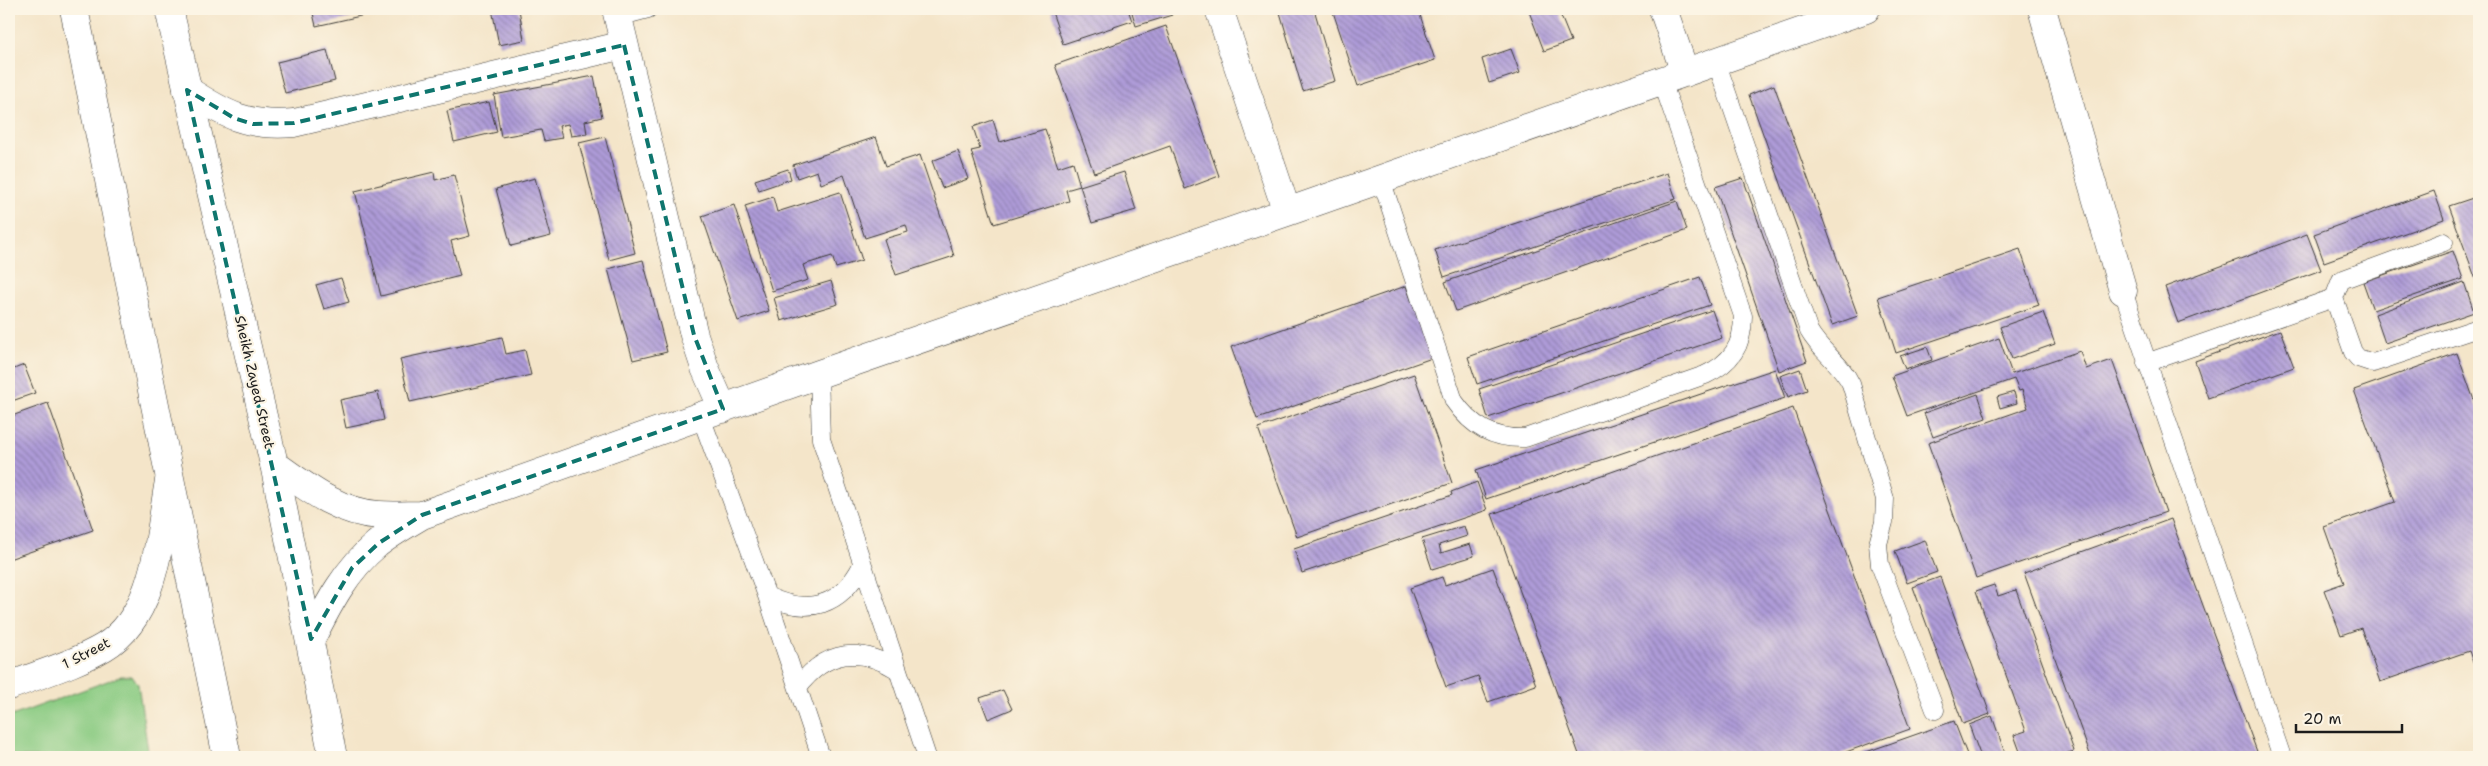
<svg xmlns="http://www.w3.org/2000/svg" width="2488" height="766" viewBox="0 0 2488 766" font-family="'Shantell Sans',sans-serif">
  <style>
    .grass { fill: #8acb82; stroke: #53744f }
    .building { fill: url(#building-back-hatch) }
    .lines { fill: none; stroke-linecap: round; stroke-linejoin: round }
    .service-casing { stroke: #3c3a36; stroke-width: 19 }
    .minor-casing { stroke: #3c3a36; stroke-width: 29 }
    .secondary-casing { stroke: #3c3a36; stroke-width: 29 }
    .service { stroke: #fff; stroke-width: 18 }
    .minor { stroke: #fff; stroke-width: 28 }
    .secondary { stroke: #fff; stroke-width: 28 }
    .marked { fill: none; stroke: #0f766e; stroke-width: 4; stroke-dasharray: 10 6; stroke-linejoin: round }
    .labels { text-anchor: middle; dominant-baseline: central; stroke-width: 4.5; stroke-linejoin: round; paint-order: stroke }
    .street-label { font-size: 14px; fill: #1c1c1c; stroke: #fcf5e5 }
  </style>
  <defs>
    <pattern id="building-back-hatch" width="6" height="6" patternUnits="userSpaceOnUse" patternTransform="scale(1.25)"><rect width="6" height="6" fill="#ae9bd8"/><path d="M-1 5l2 2M0 0l6 6M5-1l2 2" fill="none" stroke="#8d7eae"/></pattern>
  </defs>
  <rect width="100%" height="100%" fill="#fcf5e5"/>
  <filter id="ink" filterUnits="userSpaceOnUse"><feTurbulence type="fractalNoise" baseFrequency=".02" numOctaves="2"/><feDisplacementMap in="SourceGraphic" scale="10" xChannelSelector="R" yChannelSelector="G"/><feConvolveMatrix kernelMatrix="1 2 1 2 8 2 1 2 1" color-interpolation-filters="sRGB"/></filter>
  <filter id="wash" filterUnits="userSpaceOnUse"><feTurbulence type="fractalNoise" baseFrequency=".0096" numOctaves="4" result="noise"/><feDisplacementMap in="SourceGraphic" scale="20" xChannelSelector="R" yChannelSelector="G"/><feGaussianBlur stdDeviation="1.12" result="paint"/><feColorMatrix in="noise" values="0 0 0 0 0 0 0 0 0 0 0 0 0 0 0 0 0 1.4 0 .05"/><feComposite in="paint" operator="in"/></filter>
  <g filter="url(#wash)">
    <rect width="100%" height="100%" fill="#f4e5c9"/>
    <!-- grass -->
    <path class="grass" d="M121 676H132L138 684 149 757H9V717Z"/>
    <g id="blocks">
      <!-- building -->
      <path class="building" d="M312 9H387V10L316 26Z
        M492 9H519L524 40 499 45Z
        M1051 9H1128L1132 21 1063 44Z
        M1131 9H1170L1172 15 1136 26Z
        M1279 9H1314L1335 81 1303 91Z
        M1332 9H1418L1435 60 1358 86Z
        M1528 9H1558L1571 41 1544 51Z
        M1166 26 1219 176 1185 189 1170 146 1094 173 1055 65Z
        M1511 49 1520 73 1489 83 1482 59Z
        M327 50 335 81 285 93 277 62Z
        M594 76 602 117 585 121 587 134 571 136 568 124 559 126 562 138 544 141 541 130 501 137 494 95Z
        M1774 85 1858 316 1832 325 1749 95Z
        M489 102 497 132 454 142 447 111Z
        M993 120 1000 142 1045 129 1058 167 1073 162 1080 186 1066 190 1069 201 994 224 971 151 980 149 973 127Z
        M605 137 635 253 609 260 579 143Z
        M876 137 886 166 920 155 954 256 896 275 884 239 908 232 906 225 865 238 844 175 821 184 817 171 797 178 793 165Z
        M958 151 968 179 942 188 932 161Z
        M788 169 791 179 759 190 755 180Z
        M434 172 435 180 454 175 465 217 470 236 451 241 460 276 381 296 355 191Z
        M1124 172 1136 210 1092 223 1080 186Z
        M1667 173 1676 199 1444 277 1435 250Z
        M535 178 551 236 511 246 496 189Z
        M1743 178 1807 361 1779 371 1715 187Z
        M2434 191 2444 219 2324 262 2314 234Z
        M840 192 862 260 836 268 832 256 803 265 808 280 772 291 745 206 773 197 777 212Z
        M2479 196V288L2449 206Z
        M1677 201 1687 230 1456 311 1445 282Z
        M734 205 769 311 738 321 702 216Z
        M2307 234 2321 270 2178 323 2165 287Z
        M2020 249 2039 305 1896 353 1878 297Z
        M2453 251 2463 279 2373 310 2363 282Z
        M643 260 667 352 633 360 608 269Z
        M1700 277 1710 305 1477 384 1468 357Z
        M341 278 349 302 324 309 316 285Z
        M831 281 838 304 781 321 774 298Z
        M2464 282 2474 312 2385 343 2375 314Z
        M1406 286 1432 358 1257 419 1231 347Z
        M1712 310 1722 338 1488 418 1479 389Z
        M2043 312 2055 344 2012 359 2000 327Z
        M2280 330 2294 367 2208 398 2195 361Z
        M502 337 506 354 525 350 531 375 410 402 400 359Z
        M1999 338 2012 374 2080 351 2086 369 2112 360 2166 512 1976 578 1928 443 2028 408 2022 390 2019 391 2014 379 1907 416 1892 376Z
        M1927 347 1932 360 1905 369 1900 356Z
        M2457 353 2479 414V679L2469 651 2380 682 2361 628 2341 635 2324 590 2344 583 2324 527 2395 502 2354 390Z
        M24 365 35 393 9 402V371Z
        M1775 369 1785 398 1486 499 1476 470Z
        M1800 369 1807 390 1788 397 1780 376Z
        M1414 374 1452 483 1297 537 1258 428Z
        M378 392 384 420 346 428 340 400Z
        M2014 392 2017 403 2000 408 1997 397Z
        M1978 394 1986 418 1933 437 1924 413Z
        M48 403 93 530 9 559V417Z
        M1793 408 1910 729 1832 757H1580L1492 514Z
        M1477 482 1487 510 1302 573 1294 549 1452 495 1451 492Z
        M2171 519 2259 757H2091L2024 573Z
        M1464 526 1467 536 1439 545 1441 553 1470 544 1474 556 1432 569 1422 539Z
        M1925 540 1937 572 1907 583 1895 551Z
        M1493 568 1536 685 1488 702 1478 676 1446 687 1410 588 1442 577 1445 585Z
        M1940 577 1990 714 1963 724 1913 587Z
        M1994 585 1998 596 2016 590 2074 751 2056 757H2022L2014 735 2026 731 1976 591Z
        M1003 690 1012 709 988 719 980 698Z
        M1992 716 2006 756 1981 757 1969 725Z
        M1954 721 1968 757H1852Z"/>
    </g>
  </g>
  <g filter="url(#ink)">
    <use href="#blocks" fill-opacity="0" stroke="#3c3a36" stroke-width="1"/>
    <g class="lines">
      <defs>
        <path id="service" d="M618 17 648 9
          M1716 61 1809 331C1821 352 1841 363 1851 384L1885 499 1884 522 1878 544 1880 565 1935 710
          M1381 179 1454 401C1472 427 1493 439 1525 438L1705 375C1731 363 1743 346 1743 316L1662 81
          M2444 242 2341 280 2334 298 2353 352 2358 358 2373 363 2475 329
          M2123 291 2282 757
          M2146 363 2334 298
          M819 374 821 439 927 757
          M701 417 767 596 821 757
          M767 596C809 616 841 606 862 565
          M798 687C826 650 859 646 898 670"/>
        <path id="minor" d="M616 9 694 335 705 368 723 409
          M1219 9 1287 212
          M1663 9 1685 73
          M2042 9 2123 291
          M187 90C225 115 248 127 294 123L624 45
          M274 464C306 487 339 513 379 515 393 516 408 515 422 515
          M311 639C329 603 346 570 377 544 391 533 407 524 422 515L819 374 1287 212 1866 9
          M9 686C40 674 75 664 104 647 157 615 159 535 169 481"/>
        <path id="secondary" d="M74 9 227 757
          M169 9 274 464 333 757"/>
      </defs>
      <!-- service casing -->
      <use href="#service" class="service-casing"/>
      <!-- minor casing -->
      <use href="#minor" class="minor-casing"/>
      <!-- secondary casing -->
      <use href="#secondary" class="secondary-casing"/>
      <!-- service -->
      <use href="#service" class="service"/>
      <!-- minor -->
      <use href="#minor" class="minor"/>
      <!-- secondary -->
      <use href="#secondary" class="secondary"/>
    </g>
  </g>
  <!-- marked area -->
  <path class="marked" d="M624 45 694 335 723 409 422 515 379 543 352 568 311 639 187 90 234 118 253 124 294 123Z"/>
  <g class="labels">
    <!-- street labels -->
    <g class="street-label">
      <text transform="translate(255 382) rotate(77)">Sheikh Zayed Street</text>
      <text transform="translate(86 653) rotate(-27)">1 Street</text>
    </g>
  </g>
  <!-- margin -->
  <rect width="2488" height="766" fill="none" stroke="#fcf5e5" stroke-width="30"/>
  <!-- scale -->
  <path d="M2296 724v8h106v-8" fill="none" stroke="#1c1c1c" stroke-width="2.5"/>
  <text x="2303" y="724" font-size="15" fill="#1c1c1c" stroke="#fcf5e5" stroke-width="4" paint-order="stroke">20 m</text>
</svg>
